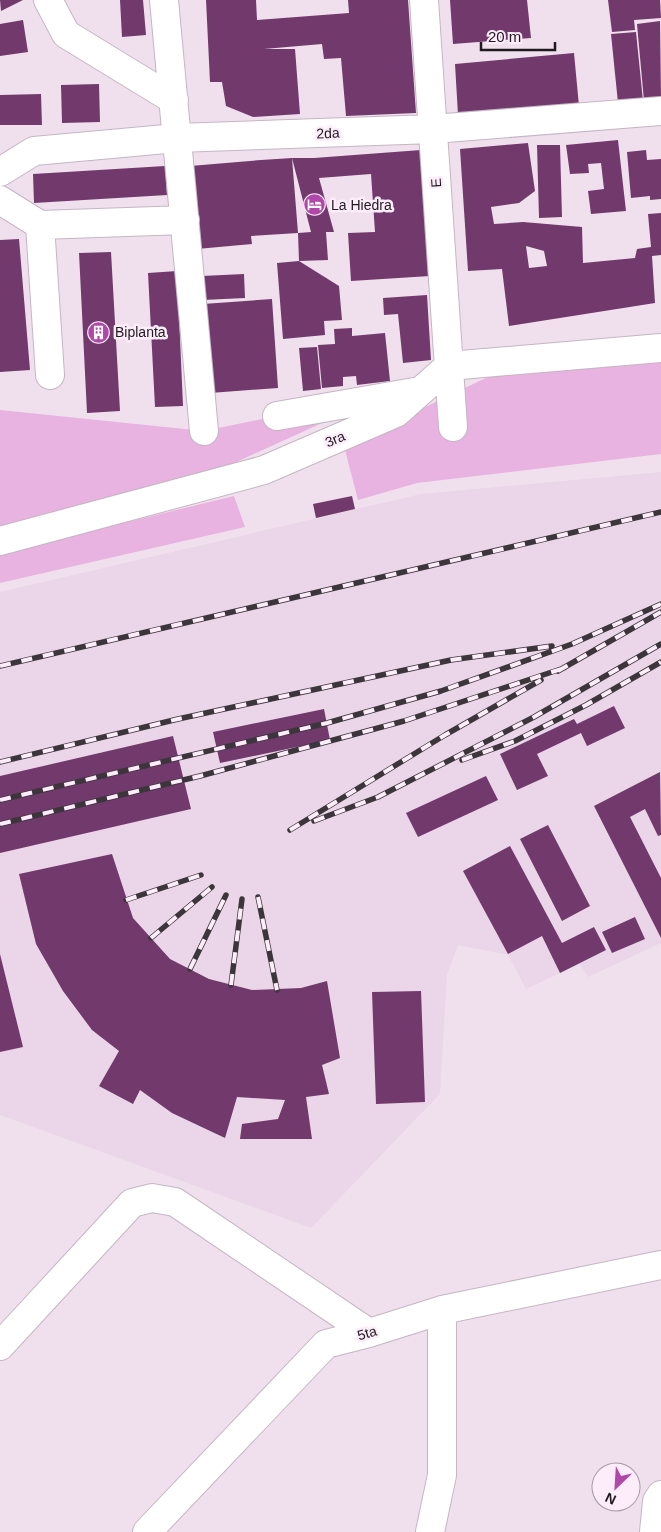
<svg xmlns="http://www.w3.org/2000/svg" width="661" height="1532" viewBox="0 0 661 1532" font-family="Arial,sans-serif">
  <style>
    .built { fill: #ebd5e8 }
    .green { fill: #e8b2e1 }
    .building { fill: #71396c; fill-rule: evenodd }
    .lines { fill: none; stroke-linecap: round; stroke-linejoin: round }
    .minor-casing { stroke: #c5b6c3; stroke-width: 30 }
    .minor { stroke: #fff; stroke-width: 28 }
    .rail-casing { stroke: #3c353b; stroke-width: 5.5 }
    .rail { stroke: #fdedfb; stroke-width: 4; stroke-dasharray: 11; stroke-linecap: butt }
    .labels { text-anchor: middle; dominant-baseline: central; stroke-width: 5; stroke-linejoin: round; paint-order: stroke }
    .street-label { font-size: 14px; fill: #1f1a1e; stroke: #fdedfb }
    .poi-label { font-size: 14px; fill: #1f1a1e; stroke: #fdedfb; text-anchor: start }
  </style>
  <rect width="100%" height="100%" fill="#f0e0ed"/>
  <!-- built -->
  <path class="built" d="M661 472V943L588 977 580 964 526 989 508 955 458 945 447 975 440 1094 311 1228 0 1115V592L421 494Z"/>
  <!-- green -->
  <path class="green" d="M661 358V454L417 483 358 500 344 446 492 375Z
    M377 398 232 464 0 528V410L204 431 277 416Z
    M234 496 245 527 0 583V553Z"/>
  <!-- building -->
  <path class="building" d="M0 0H23L1 11Z
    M120 0H143L146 35 122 37Z
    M206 0H256L257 20 349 13 348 0H408L416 113 346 116 341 58 324 59 322 44 264 49H295L300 114 253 117 226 106 222 82H210Z
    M450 0H527L531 38 453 44Z
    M608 0H660L661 18 634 20 635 30 612 32Z
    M23 20 28 52 0 56V24Z
    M660 21 661 99 644 101 637 24Z
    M636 32 643 101 618 103 611 34Z
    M574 53 579 106 458 115 455 64Z
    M99 84 100 122 62 123 61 85Z
    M41 94 42 125H0V95Z
    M618 140 626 211 591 214 588 191 604 189 601 163 588 164 589 173 570 174 566 145Z
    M528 143 535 191 519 203 491 207 494 224 523 222 582 227 583 263 635 258 637 249 651 247 648 214 661 213V255L652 256 655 303 509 326 502 269 468 271 460 149ZM526 246 544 251 547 266 529 268Z
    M537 145H560L562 217 539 218Z
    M421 150 430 276 351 281 348 233 375 232 371 174 319 178 334 232H326L328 260 299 261 339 286 342 320 324 321 325 335 283 339 277 263 299 261 298 233 311 232 292 158 298 233 251 236 252 244 197 249 190 166 261 160 292 158H314Z
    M646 150 647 160 661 159V199L650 200V196L631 198 627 152Z
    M165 166 167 195 34 203 33 174Z
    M19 239 30 370 0 372V240Z
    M111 252 120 411 87 413 79 253Z
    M177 271 183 406 155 407 148 273Z
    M244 274 245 298 203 300 202 276Z
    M427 295 431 360 403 363 398 314 384 315 383 298Z
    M272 299 278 388 210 393 203 304Z
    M352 328V336L385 333 390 381 357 385 356 376 343 377V386L322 388 318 345 335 344 334 329Z
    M317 347 321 389 303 391 299 348Z
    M352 496 355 509 316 518 313 504Z
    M614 706 625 728 587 746 581 733 537 754 548 776 517 790 500 754 574 719 577 724Z
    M324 709 330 740 220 763 213 732Z
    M173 736 191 809 0 853V776Z
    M660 772 661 835 658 836 645 809 630 817 661 878V938L594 806Z
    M486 776 498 800 418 837 406 813Z
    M548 825 590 906 562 921 520 839Z
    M510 846 562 943 594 927 606 950 560 973 542 936 508 954 463 871Z
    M112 854 133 918 170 959 209 979 252 990 301 988 327 981 340 1058 322 1065 329 1094 306 1097 312 1139H240L242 1124 278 1119 285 1100 237 1097 225 1138 172 1113 140 1090 133 1104 99 1086 119 1051 92 1030 63 991 36 944 19 874Z
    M635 917 645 939 612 953 602 932Z
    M0 954 23 1047 0 1052Z
    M421 991 425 1102 376 1104 372 992Z"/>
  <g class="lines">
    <defs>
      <path id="minor" d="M48 0 66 34 174 100
        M164 0 204 431
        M424 0 453 427
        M0 172 34 151 177 138 433 129 661 111
        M0 200 40 225 185 220
        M40 225 50 375
        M277 416 420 391
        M0 541 264 470 396 413 449 366 661 348
        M0 1346 132 1203 152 1198 175 1202 369 1333
        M147 1532 326 1344 369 1333 442 1310 661 1265
        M430 1532 442 1475V1310
        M654 1532 657 1501 661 1495"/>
    </defs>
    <!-- minor casing -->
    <use href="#minor" class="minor-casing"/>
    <!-- minor -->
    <use href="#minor" class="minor"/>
    <defs>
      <path id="rail" d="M0 666 661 512
        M558 671 661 612
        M462 760 515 741 586 705 661 662
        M0 762 178 719 451 660 552 646
        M0 800 327 723 441 691 572 644 661 604
        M314 821 378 797 534 717 661 644
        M0 824 200 776 404 721 564 668
        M290 830 445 735 541 680
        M258 897 277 990
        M126 900 201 875
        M151 938 212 887
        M190 969 226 895
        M231 985 242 899"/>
    </defs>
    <!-- rail casing -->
    <use href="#rail" class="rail-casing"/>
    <!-- rail -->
    <use href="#rail" class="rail"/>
  </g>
  <!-- icons -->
  <defs>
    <symbol id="hotel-disc" viewBox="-11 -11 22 22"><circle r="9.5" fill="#b147a9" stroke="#fdedfb"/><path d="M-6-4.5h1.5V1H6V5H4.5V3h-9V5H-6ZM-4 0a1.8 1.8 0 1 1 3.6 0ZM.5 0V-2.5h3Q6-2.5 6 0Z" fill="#fff"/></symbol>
    <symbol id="building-disc" viewBox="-11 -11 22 22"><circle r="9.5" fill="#b147a9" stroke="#fdedfb"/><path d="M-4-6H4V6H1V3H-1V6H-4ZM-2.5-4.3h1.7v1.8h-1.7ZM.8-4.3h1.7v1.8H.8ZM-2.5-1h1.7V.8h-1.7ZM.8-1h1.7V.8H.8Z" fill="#fff"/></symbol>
  </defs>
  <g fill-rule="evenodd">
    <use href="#hotel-disc" x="302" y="192" width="25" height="25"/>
    <use href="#building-disc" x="86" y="320" width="25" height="25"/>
  </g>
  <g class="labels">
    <!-- street labels -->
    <g class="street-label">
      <text transform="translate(328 133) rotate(-2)">2da</text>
      <text transform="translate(436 183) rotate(-94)">E</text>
      <text transform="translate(335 439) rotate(-23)">3ra</text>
      <text transform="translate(367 1333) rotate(-16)">5ta</text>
    </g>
    <!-- poi labels -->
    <g class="poi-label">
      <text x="331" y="205">La Hiedra</text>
      <text x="115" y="332">Biplanta</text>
    </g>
  </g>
  <!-- north arrow -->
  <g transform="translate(616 1487) rotate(205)"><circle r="24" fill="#fdedfb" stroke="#a499a3"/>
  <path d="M0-4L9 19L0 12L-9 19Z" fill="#b147a9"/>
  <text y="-8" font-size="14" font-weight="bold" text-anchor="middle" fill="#1f1a1e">N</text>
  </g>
  <!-- scale -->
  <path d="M481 42v8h74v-8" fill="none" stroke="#1f1a1e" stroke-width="2.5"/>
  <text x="488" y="42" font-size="15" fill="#1f1a1e" stroke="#fdedfb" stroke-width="4" paint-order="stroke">20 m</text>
</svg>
